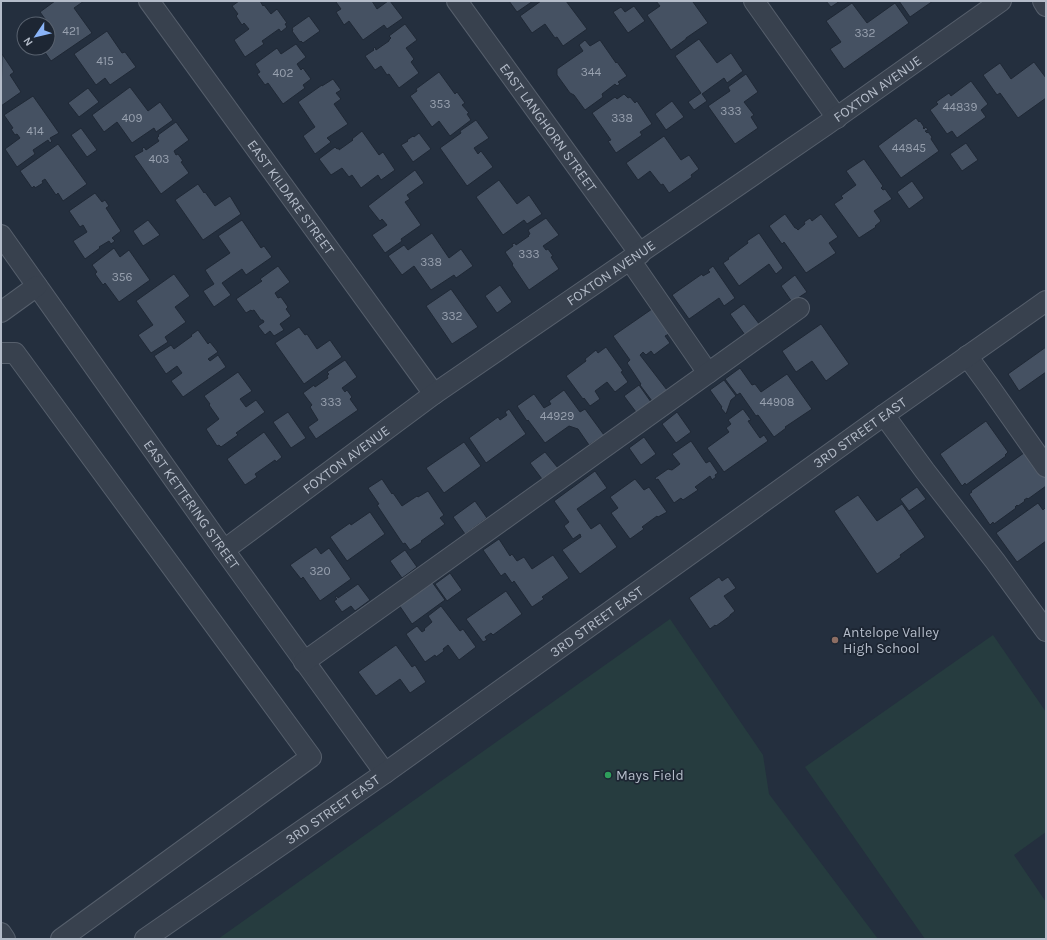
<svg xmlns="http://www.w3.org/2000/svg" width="1047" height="940" viewBox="0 0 1047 940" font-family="Karla,sans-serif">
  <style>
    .green { fill: #263c3f }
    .building { fill: #455162; stroke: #1f2835 }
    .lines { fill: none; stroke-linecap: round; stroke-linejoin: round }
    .minor-casing { stroke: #565f6c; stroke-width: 22 }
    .minor { stroke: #38414e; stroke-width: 20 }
    .education-dot { fill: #8d6e63; stroke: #1d2633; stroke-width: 1.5 }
    .leisure-dot { fill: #2e9e5b; stroke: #1d2633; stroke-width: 1.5 }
    .labels { text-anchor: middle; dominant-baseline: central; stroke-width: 3.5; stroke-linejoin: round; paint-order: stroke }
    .number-label { font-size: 12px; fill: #98a1af }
    .street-label { font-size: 14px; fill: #b4bcc9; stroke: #1d2633 }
    .poi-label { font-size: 14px; fill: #b4bcc9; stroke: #1d2633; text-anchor: start }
  </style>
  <rect width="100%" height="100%" fill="#242f3e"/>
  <!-- green -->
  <path class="green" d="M670 619 763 755 769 794 878 939H218Z
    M993 635 1046 712V832L1014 855 1046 902V938L1044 939H925L805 767Z"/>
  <!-- building -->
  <path class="building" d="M55 1H84L74 8 92 33 51 61 42 48H48V33L53 30 40 12Z
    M239 1H260L263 6 264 5 271 14 277 9 287 23 285 24 287 27 281 32 279 29 262 41 264 44 245 57 234 40 249 29 244 23 242 25 236 16 238 14 232 6Z
    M337 1H372L377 9 388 1H390L403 18 387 29 384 25 363 40 349 21 344 25 336 12 341 9 336 2Z
    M509 1H533L517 12Z
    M541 1H566L587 29 563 46 557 37 555 38 545 24 532 33 520 16Z
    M656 1H694L693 2 708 23 686 38V39L671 50 647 15 660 6Z
    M826 1H840L831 7Z
    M899 1H933L910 17Z
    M852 3 867 23 895 3 909 23 844 69 830 49 841 42 826 21Z
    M634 6 645 21 628 33 613 12 621 7 625 12Z
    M309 16 320 31 303 43 301 41 300 42 292 31 293 30 292 28Z
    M405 24 417 40 406 48 414 59 411 62 419 73 399 88 389 74 387 75 381 66 375 70 365 56 374 50 373 49 375 47 376 50 389 41V40L391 38 389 36Z
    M107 31 122 53 125 52 136 67 110 85 105 78 96 85 74 54Z
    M699 39 717 63 731 53 743 71 727 83 724 78 702 94 707 101 694 110 688 102 701 93 675 56Z
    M585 40 590 46 600 40 616 63 617 62 627 76 618 82 620 84 617 86 615 84 602 94 603 97 585 110 574 95 570 93 557 75V69L583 51 579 45Z
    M296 44 306 57 297 64 301 70 303 68 311 79 303 85 305 88 283 104 268 83 265 85 257 74 260 72 255 64 277 48 281 54Z
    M2 54 14 72 10 75 21 92 1 106Z
    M1034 62 1046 78V98L1018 118 1000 93 997 95 983 75 1000 63 1011 79Z
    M439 72 455 94 457 92 465 103 462 105 469 113 467 114 471 120 450 136 439 121 432 127 410 96 417 91 416 89Z
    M746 74 758 92 744 102 754 115 751 117 758 128 735 144 708 106 730 91 728 87Z
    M333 79 341 90 336 93 341 99 334 104 348 124 327 138 331 142 315 154 303 136 315 127 298 102 322 85V86Z
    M971 81 988 104 981 110 986 117 957 138 952 131 947 134 930 110 938 104 936 102 949 93 951 96Z
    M130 87 148 111 160 102 173 120 156 132 154 128 132 143 117 122 104 132 92 115Z
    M88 88 99 102 79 117 68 103Z
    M624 94 628 98 630 97 635 103 637 101 652 124 640 132 642 135 616 153 608 141 611 140 592 113 615 97 617 99Z
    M33 96 59 133 50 138 52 141 50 143 48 140 33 150 35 154 17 167 5 149 20 138 17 134 15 135 11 129 13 128 4 115Z
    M672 101 684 117 666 130 655 114Z
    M916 118 919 122 920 121 924 127 923 128 924 129 926 127 928 130 925 131 927 133 928 132 932 137 931 139 939 151 901 178 878 146Z
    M476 120 489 138 474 148 478 154 481 151 493 167 467 186 440 148 461 133 460 131Z
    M176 122 189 140 174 151 176 155 178 154 183 161 181 162 189 173 161 194 134 156 143 151 142 149 144 147 146 150 159 141 157 138 159 136 158 135Z
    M81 128 97 150 87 157 71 135Z
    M362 131 379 155 383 152 395 170 381 180 378 175 361 188 352 175 349 177 342 168 331 175 319 159 335 147 337 149 339 148V150L353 140 352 139Z
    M419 133 431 149 413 162 401 145 408 141 407 140 413 136 414 137Z
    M664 136 681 160 689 155 699 169 691 175 692 177 669 193 663 184 661 185 650 171 638 180 626 163Z
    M966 143 978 160 962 171 950 154Z
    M58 144 87 184 63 201 58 193 56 195 45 179 42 181 43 183 35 188 34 186 32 188 20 171Z
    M864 159 883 186 881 188 883 190 885 189 892 199 874 211 881 221 875 226 876 227 859 238 834 204 843 198 841 196 856 185 846 171Z
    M415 170 424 183 407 195 410 199 405 202 421 225 401 239 402 241 385 253 372 235 387 225 382 219 380 221 368 206Z
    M499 180 517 204 529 195 542 214 527 224 524 220 503 235 476 197Z
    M912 181 924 198 909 209 897 192Z
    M198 184 204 193 205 192 215 206 230 196 241 214 203 240 175 200Z
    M95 193 102 202 105 200 109 206 106 208 121 231 112 238 115 241 111 244 109 241 99 247 100 248 85 259 73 241 87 232 83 225 80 227 69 211Z
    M785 214 795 228H796L798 230 805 224 804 222 810 218 812 221 821 214 838 237 829 243 836 253 806 273 784 242 782 244 769 226Z
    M546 218 559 235 543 246 546 250 548 249 553 256 551 257 559 269 529 290 512 265 513 264 505 252 513 246 512 244 515 243 516 245 529 236 528 235 530 234 528 230Z
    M148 220 160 235 143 246 133 231Z
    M242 220 261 248 264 246 272 257 246 275 242 269 222 283 231 295 214 307 203 291 214 284 205 270 230 253 218 236Z
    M432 233 449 258 461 249 473 266 456 278 454 275 431 290 414 266 402 275 388 256 404 245 408 250Z
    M759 233 783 268 776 274 769 264 739 286 723 263 729 259 728 258 748 243 747 241Z
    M114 248 120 257 129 250 150 280 119 302 105 283 103 285 95 274 97 272 92 265Z
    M278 266 290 282 275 293 278 298 281 297 288 307 286 309 291 316 280 324 284 330 274 336 270 331 265 335 258 326 264 322 263 320H261L254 310 252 311 251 310 246 313 236 299 262 281 260 279Z
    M713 266 735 298 724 306 719 298 689 319 672 295 702 274 703 276 710 272 708 270Z
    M174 274 190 296 175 307 186 322 165 337 168 342 151 353 138 335 153 325 136 301Z
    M795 275 807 292 792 302 781 286Z
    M500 285 512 302 497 313 485 296Z
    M451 289 478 327 452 344 426 306Z
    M744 304 760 325 745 335 730 314Z
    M652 309 669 334 665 336 670 343 654 355 651 351 646 355 643 352 640 355 667 390 652 401 640 385 641 384 627 363 630 360 613 336Z
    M821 324 849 364 826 381 812 361 796 372 782 351Z
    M299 327 305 335 307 334 317 349 330 340 342 357 304 384 275 343Z
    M198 330 208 344 210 342 218 352 208 359 210 361 218 355 226 367 183 397 171 381 182 373 177 366 166 374 154 356 171 345 174 349 192 336 191 335Z
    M606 347 623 371 621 372 628 382 615 392 607 382 595 391 600 399 590 406 584 398 583 399 566 376 586 361 585 359 596 350 598 353Z
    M1046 347V372L1019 391 1008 374Z
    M345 360 357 377 342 388 345 392 347 390 352 397 350 399 358 410 316 439 308 427 318 420 310 407 312 405 303 393 314 385 315 387 328 378 327 376 329 374 327 372Z
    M740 368 752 385 755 384 761 392 787 374 812 409 785 427 786 428 774 437 758 415 756 416 740 393 737 395 725 379Z
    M238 372 252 391 240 399 246 407 256 400 265 412 236 433 238 435 221 447 219 445 217 446 206 429 219 419 209 405 210 404 204 396Z
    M724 380 736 396 731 400 726 414 721 408 722 407 710 390Z
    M639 385 651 402 636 412 624 396Z
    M564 390 580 412 585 409 604 435 589 445 578 429 569 426 545 443 528 420 527 421 517 406 534 394 544 408 551 404 549 401Z
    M509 409 526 434 486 463 469 438 498 417 500 420 507 415 505 412Z
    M743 409 751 420 748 421 760 438 764 435 768 441 724 472 707 448 729 432 726 428 731 424 728 420Z
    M288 412 306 438 291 448 273 422Z
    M677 412 691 432 676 443 662 424Z
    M986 421 1008 452 1005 455 1006 456 966 485 965 483 962 486 940 454Z
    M264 432 282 457 276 462 275 460 255 474 257 477 245 485 227 459Z
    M644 437 656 454 641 465 629 448Z
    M691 441 706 463 710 461 718 473 715 475 716 477 712 480 710 476 695 487 698 490 683 500 681 498 674 503 658 479 656 480 655 478 668 469 672 470 680 464 672 454Z
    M464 442 481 466 444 493 426 468Z
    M1028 450 1046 474V486L1028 499 1027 498 1024 500 1025 501 1018 506 1017 505 1015 507 1016 508 994 524 993 522 990 525 969 494 972 492 971 491Z
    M545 452 558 468 542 479 530 463Z
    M595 471 607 488 577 509 591 529 600 523 617 547 580 574 562 550 581 537 580 534 573 539 564 526 569 522 554 501Z
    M382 479 392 494 393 493 402 506 417 496 418 497 428 491 444 515 440 518 445 524 421 541 422 542 410 550 405 543 403 544 377 505 379 504 368 488Z
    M635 479 644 490 649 487 667 512 658 517 657 516 642 527 644 529 630 539 611 513 618 508 610 497Z
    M917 487 926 499 909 511 900 499Z
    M858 495 877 521 902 504 925 537 900 555 901 557 877 574 834 511Z
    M475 501 487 518 465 534 453 517Z
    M1038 503 1043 510 1045 508 1046 510V541L1017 562 996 533Z
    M370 512 385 534 347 561 330 537 350 523 351 525Z
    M499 539 510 556 512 554 517 561 524 557 532 569 553 555 569 578 542 597 544 599 532 607 514 581 512 583 505 573 501 576 483 550Z
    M316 547 321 554 329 548 351 579 320 601 303 577 301 579 290 565Z
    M405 550 417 567 402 578 390 561Z
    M450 573 462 590 447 601 435 584Z
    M719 577 722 581 728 577 736 588 724 596 735 611 730 615V616L716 626 715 625 710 629 689 598Z
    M432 582 445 600 412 624 399 605Z
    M358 584 370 600 355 611 351 606 342 612 334 601 337 599 335 597 337 596 338 598Z
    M506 591 522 614 493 635 491 633 485 637 487 640 483 642 466 619Z
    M441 606 460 631 463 629 476 647 459 660 448 645 443 649 444 651 436 657 435 655 425 662 406 634 417 626 422 632 425 630 424 629 432 622 428 616Z
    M396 645 412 667 415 665 426 682 410 693 400 679 376 696 358 672Z"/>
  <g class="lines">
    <defs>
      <g id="minor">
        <path id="s1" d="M149 1 434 394"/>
        <path id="s2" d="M457 1 640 254"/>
        <path d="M754 1 837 118"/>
        <path d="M1043 1 1046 6"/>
        <path id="s3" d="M1 235 224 550 385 773"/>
        <path d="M630 260 708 373"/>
        <path d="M1 312 37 286"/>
        <path d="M1 353H15L311 757 61 939"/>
        <path d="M967 356 989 386 1046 467"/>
        <path d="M884 415 925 471 995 561 1046 631"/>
        <path id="s4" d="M224 550 434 394 826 125 1001 1"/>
        <path d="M304 662 799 308"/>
        <path d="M1 933 5 939"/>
        <path id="s5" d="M145 939 385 773 884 415 1046 301"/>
      </g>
    </defs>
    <!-- minor casing -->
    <use href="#minor" class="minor-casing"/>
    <!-- minor -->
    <use href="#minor" class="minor"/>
  </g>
  <!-- markers -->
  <circle class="education-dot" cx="835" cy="640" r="4"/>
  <circle class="leisure-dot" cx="608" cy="775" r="4"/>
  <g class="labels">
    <!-- number labels -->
    <g class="number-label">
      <text x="71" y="31">421</text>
      <text x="865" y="33">332</text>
      <text x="105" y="61">415</text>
      <text x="591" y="72">344</text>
      <text x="283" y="73">402</text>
      <text x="440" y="104">353</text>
      <text x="960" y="107">44839</text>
      <text x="731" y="111">333</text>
      <text x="132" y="118">409</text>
      <text x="622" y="118">338</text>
      <text x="35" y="131">414</text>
      <text x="909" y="148">44845</text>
      <text x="159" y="159">403</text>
      <text x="529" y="254">333</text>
      <text x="431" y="262">338</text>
      <text x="122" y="277">356</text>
      <text x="452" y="316">332</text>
      <text x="331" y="402">333</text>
      <text x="777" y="402">44908</text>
      <text x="557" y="416">44929</text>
      <text x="320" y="571">320</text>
    </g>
    <!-- street labels -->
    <g class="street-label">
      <text stroke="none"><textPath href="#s4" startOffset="800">FOXTON AVENUE</textPath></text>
      <text stroke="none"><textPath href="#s2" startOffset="156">EAST LANGHORN STREET</textPath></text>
      <text stroke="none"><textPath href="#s1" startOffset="242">EAST KILDARE STREET</textPath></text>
      <text stroke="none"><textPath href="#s4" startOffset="476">FOXTON AVENUE</textPath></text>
      <text stroke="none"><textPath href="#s5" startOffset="876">3RD STREET EAST</textPath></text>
      <text stroke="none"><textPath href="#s4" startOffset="152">FOXTON AVENUE</textPath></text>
      <text stroke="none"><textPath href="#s3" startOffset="330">EAST KETTERING STREET</textPath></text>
      <text stroke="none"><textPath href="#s5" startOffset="552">3RD STREET EAST</textPath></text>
      <text stroke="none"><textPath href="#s5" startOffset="228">3RD STREET EAST</textPath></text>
    </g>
    <!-- poi labels -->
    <g class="poi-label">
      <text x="843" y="632">Antelope Valley<tspan x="843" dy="16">High School</tspan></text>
      <text x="616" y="775">Mays Field</text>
    </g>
  </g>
  <!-- border -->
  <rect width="1047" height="940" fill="none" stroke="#b4bcc9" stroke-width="4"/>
  <!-- north arrow -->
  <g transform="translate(36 36) rotate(235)"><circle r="19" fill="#1d2633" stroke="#59626f"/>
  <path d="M0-3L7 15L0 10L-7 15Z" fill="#8ab4f8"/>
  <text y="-6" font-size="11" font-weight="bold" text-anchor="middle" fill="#b4bcc9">N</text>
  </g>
</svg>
